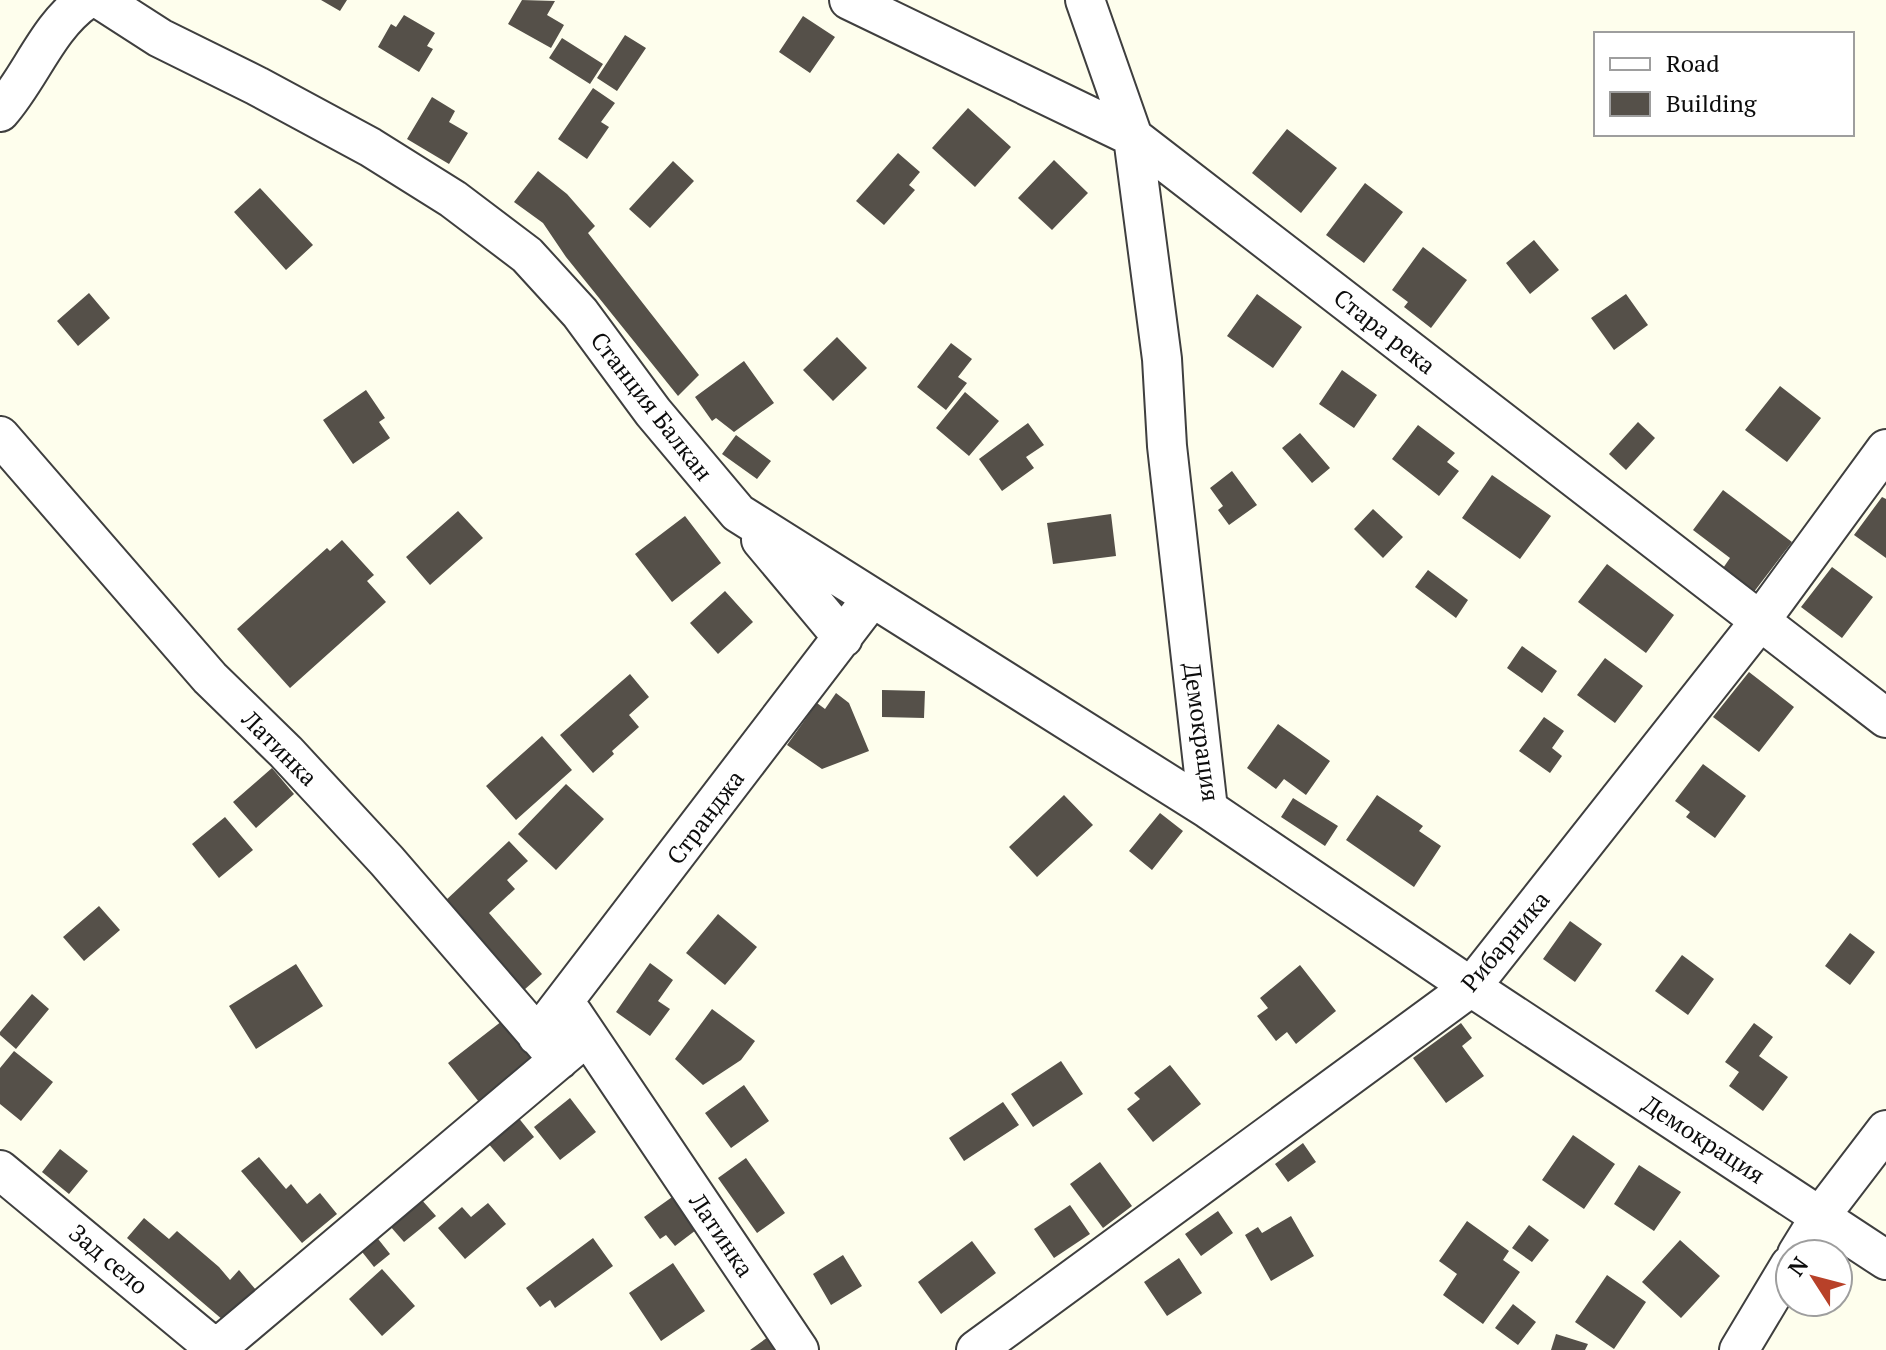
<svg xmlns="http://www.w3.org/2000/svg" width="1886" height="1350" viewBox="0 0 1886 1350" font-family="'PT Serif',serif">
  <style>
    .building { fill: #555049 }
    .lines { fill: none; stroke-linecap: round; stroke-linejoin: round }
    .minor-casing { stroke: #3f3f3f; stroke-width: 42 }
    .minor { stroke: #fff; stroke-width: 38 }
    .labels { text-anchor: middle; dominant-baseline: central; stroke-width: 8; stroke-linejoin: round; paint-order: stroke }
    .street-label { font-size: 24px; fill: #0c0c0c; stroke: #fff }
  </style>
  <rect width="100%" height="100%" fill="#fefeed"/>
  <!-- building -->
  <path class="building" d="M321 0H347L340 11Z
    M522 0 555 1 547 15 564 25 551 48 508 24Z
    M404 15 435 33 427 46 433 49 419 72 378 47 391 24 396 27Z
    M803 16 835 37 810 73 779 52Z
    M625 35 646 48 617 91 597 78Z
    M562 38 603 64 590 84 549 58Z
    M593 88 615 103 601 122 609 127 587 159 558 139Z
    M432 97 455 111 449 122 468 133 449 164 407 139Z
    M968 108 1011 147 975 187 932 148Z
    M1287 129 1337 168 1301 213 1252 173Z
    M898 153 920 172 909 185 915 190 884 225 856 201Z
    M1054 160 1088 193 1052 230 1018 198Z
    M673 161 694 181 650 228 629 209Z
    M538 171 567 194 595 226 588 233 699 375 678 396 566 257 543 223 514 202Z
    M1365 183 1403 212 1364 263 1326 235Z
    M260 188 313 245 286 270 234 212Z
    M1534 240 1559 270 1530 294 1506 263Z
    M1423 247 1467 280 1431 328 1404 307 1408 302 1392 290Z
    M89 293 110 318 78 346 57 321Z
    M1257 294 1302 327 1273 368 1227 336Z
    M1626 294 1648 325 1614 350 1591 318Z
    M837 337 867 368 833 401 803 370Z
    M951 343 972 359 958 377 967 383 946 410 917 387Z
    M744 361 774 403 734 432 716 418 712 421 695 397Z
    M1342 370 1377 395 1354 428 1319 404Z
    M1780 386 1821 418 1787 462 1745 430Z
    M366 390 385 418 379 422 390 438 353 464 323 420Z
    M965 392 999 421 969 456 936 428Z
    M1638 422 1655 438 1626 470 1609 454Z
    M1028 423 1044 445 1026 457 1034 468 1002 491 979 459Z
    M1418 425 1455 453 1447 462 1459 471 1439 496 1392 459Z
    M1300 433 1330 468 1312 483 1282 448Z
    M736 435 771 461 757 479 722 454Z
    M1232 471 1257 505 1229 525 1218 510 1223 506 1210 488Z
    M1492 475 1551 516 1520 559 1462 518Z
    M1723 490 1792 542 1750 597 1719 574 1730 558 1693 530Z
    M1882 497 1886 499V558L1854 535Z
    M1373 509 1403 537 1383 558 1354 529Z
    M458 511 483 538 430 585 406 557Z
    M1111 514 1116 556 1053 564 1047 523Z
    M685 516 721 563 672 602 635 554Z
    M342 540 374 575 367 581 386 602 290 688 237 629 327 548 330 551Z
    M1607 564 1674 615 1646 653 1578 602Z
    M1832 567 1873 597 1842 638 1801 607Z
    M1428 570 1468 600 1456 618 1415 587Z
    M725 591 753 622 718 654 690 623Z
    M1522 646 1557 671 1542 693 1507 668Z
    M1605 658 1643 686 1615 723 1577 695Z
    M1749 672 1794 707 1759 752 1713 717Z
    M630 674 649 697 629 715 639 727 612 751 614 754 593 773 560 735Z
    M882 690 925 691 924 718 882 717Z
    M836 693 849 703 869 751 822 769 787 745 817 703 825 709Z
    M1544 717 1564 731 1552 748 1562 756 1550 773 1519 751Z
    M1278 724 1330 761 1306 795 1284 779 1276 789 1247 768Z
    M542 736 572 770 516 820 486 786Z
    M1703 764 1746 796 1715 838 1686 817 1690 812 1675 801Z
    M272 768 294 794 256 828 233 802Z
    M566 784 604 819 556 870 518 834Z
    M1064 795 1093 825 1037 877 1009 847Z
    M1377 795 1423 826 1419 831 1441 846 1414 887 1346 840Z
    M1293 798 1338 826 1325 846 1281 817Z
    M1160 813 1183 831 1152 870 1129 851Z
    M225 817 253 850 219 878 192 844Z
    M509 841 528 861 507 880 515 889 489 913 542 974 524 990 445 901Z
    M99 906 120 930 84 961 63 937Z
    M718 914 757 947 725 985 686 953Z
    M1570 921 1602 944 1575 982 1543 959Z
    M1850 933 1875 952 1850 985 1825 966Z
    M1682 955 1714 979 1688 1015 1655 991Z
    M650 963 673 980 658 1001 670 1009 650 1036 616 1012Z
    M296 964 323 1006 256 1049 229 1006Z
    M1300 965 1336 1011 1296 1044 1287 1032 1276 1041 1257 1016 1268 1008 1260 998Z
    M32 994 49 1009 16 1049 0 1035V1032Z
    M712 1009 755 1041 741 1060 703 1085 675 1059Z
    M502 1021 533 1060 479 1102 448 1063Z
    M1461 1023 1472 1038 1462 1046 1484 1076 1446 1103 1413 1058Z
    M1754 1023 1773 1037 1759 1056 1788 1077 1763 1111 1729 1086 1739 1072 1725 1062Z
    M14 1051 53 1082 21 1121 0 1104V1068Z
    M1061 1061 1083 1094 1033 1127 1011 1094Z
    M1170 1065 1201 1104 1153 1142 1127 1109 1140 1099 1134 1093Z
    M744 1085 769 1121 731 1148 705 1113Z
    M570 1098 596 1132 560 1160 534 1127Z
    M1003 1102 1019 1125 964 1161 949 1138Z
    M517 1116 534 1137 504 1162 487 1142Z
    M1573 1135 1615 1164 1584 1209 1542 1180Z
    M1303 1143 1316 1162 1288 1182 1275 1164Z
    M60 1149 88 1171 69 1194 42 1172Z
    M259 1157 286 1189 291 1184 307 1204 320 1193 337 1214 302 1243 241 1171Z
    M746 1158 785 1213 757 1233 718 1178Z
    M1100 1162 1132 1206 1103 1228 1070 1184Z
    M1639 1165 1681 1192 1654 1231 1614 1204Z
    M675 1195 700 1227 675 1246 666 1235 660 1239 644 1217Z
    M421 1199 436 1216 404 1242 390 1226Z
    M488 1203 506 1224 465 1259 438 1228 462 1207 471 1217Z
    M1070 1205 1090 1234 1054 1258 1034 1229Z
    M1218 1211 1233 1233 1201 1256 1185 1234Z
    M1291 1216 1314 1256 1271 1281 1245 1235 1258 1227 1262 1233Z
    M144 1218 169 1239 177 1231 219 1267 230 1280 239 1270 256 1290 223 1320 127 1238Z
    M1467 1221 1509 1251 1503 1260 1520 1272 1483 1324 1443 1295 1457 1274 1439 1261Z
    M1529 1225 1549 1240 1532 1262 1512 1248Z
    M375 1235 390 1254 374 1267 359 1248Z
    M593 1238 613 1266 555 1308 550 1300 540 1307 526 1288Z
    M1680 1240 1720 1276 1681 1318 1642 1282Z
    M972 1241 996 1273 941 1314 918 1282Z
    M843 1255 862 1286 831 1305 813 1274Z
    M1179 1258 1202 1293 1167 1316 1144 1282Z
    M673 1263 705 1311 661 1341 629 1293Z
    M382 1269 415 1306 382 1336 349 1299Z
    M1607 1275 1646 1302 1614 1349 1575 1322Z
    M1513 1304 1536 1322 1518 1345 1495 1328Z
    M1556 1334 1588 1344 1585 1350H1551Z
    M768 1337 777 1350H750Z"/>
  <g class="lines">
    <defs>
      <path id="minor" d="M101 0 160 38 257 86 370 147 453 199 527 255 580 313 653 412 738 513 1208 809 1471 987 1886 1260
        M849 0 1133 137 1886 718
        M1085 0 1133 137 1162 359 1167 446 1208 809
        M0 112C31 77 47 27 86 0
        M0 436 210 678 286 752 387 861 559 1060
        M761 540 843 638
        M573 1014 799 1350
        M537 1036 872 598
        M0 1170 217 1350
        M1797 1254 1821 1215 1886 1130
        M216 1349 587 1036
        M976 1350 1471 987 1760 621 1886 449
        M1739 1350 1790 1265"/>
    </defs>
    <!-- minor casing -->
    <use href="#minor" class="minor-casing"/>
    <!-- minor -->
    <use href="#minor" class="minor"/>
  </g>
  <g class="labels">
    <!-- street labels -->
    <g class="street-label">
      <text transform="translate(1385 331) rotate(38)">Стара река</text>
      <text transform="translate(652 406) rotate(52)">Станция Балкан</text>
      <text transform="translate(1202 732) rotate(82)">Демокрация</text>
      <text transform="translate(280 748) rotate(45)">Латинка</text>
      <text transform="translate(705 817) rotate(-53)">Странджа</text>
      <text transform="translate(1505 941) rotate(-50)">Рибарника</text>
      <text transform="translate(1704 1139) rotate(33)">Демокрация</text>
      <text transform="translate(722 1235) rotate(56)">Латинка</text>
      <text transform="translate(109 1259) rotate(40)">Зад село</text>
    </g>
  </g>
  <!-- legend -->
  <rect x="1594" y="32" width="260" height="104" fill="#ffffff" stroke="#9e9e9e" stroke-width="2"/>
  <rect x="1610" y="58" width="40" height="12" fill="#ffffff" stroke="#9e9e9e" stroke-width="2"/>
  <text x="1666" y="72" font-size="24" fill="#0c0c0c">Road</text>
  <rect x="1610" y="92" width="40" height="24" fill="#555049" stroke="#9e9e9e" stroke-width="2"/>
  <text x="1666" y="112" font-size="24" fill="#0c0c0c">Building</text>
  <!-- north arrow -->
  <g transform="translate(1814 1278) rotate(306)"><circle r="38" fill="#ffffff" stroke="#9e9e9e" stroke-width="2"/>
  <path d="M0-6L14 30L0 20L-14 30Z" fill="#b84129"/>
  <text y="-12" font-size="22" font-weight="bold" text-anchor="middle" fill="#0c0c0c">N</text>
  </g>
</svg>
